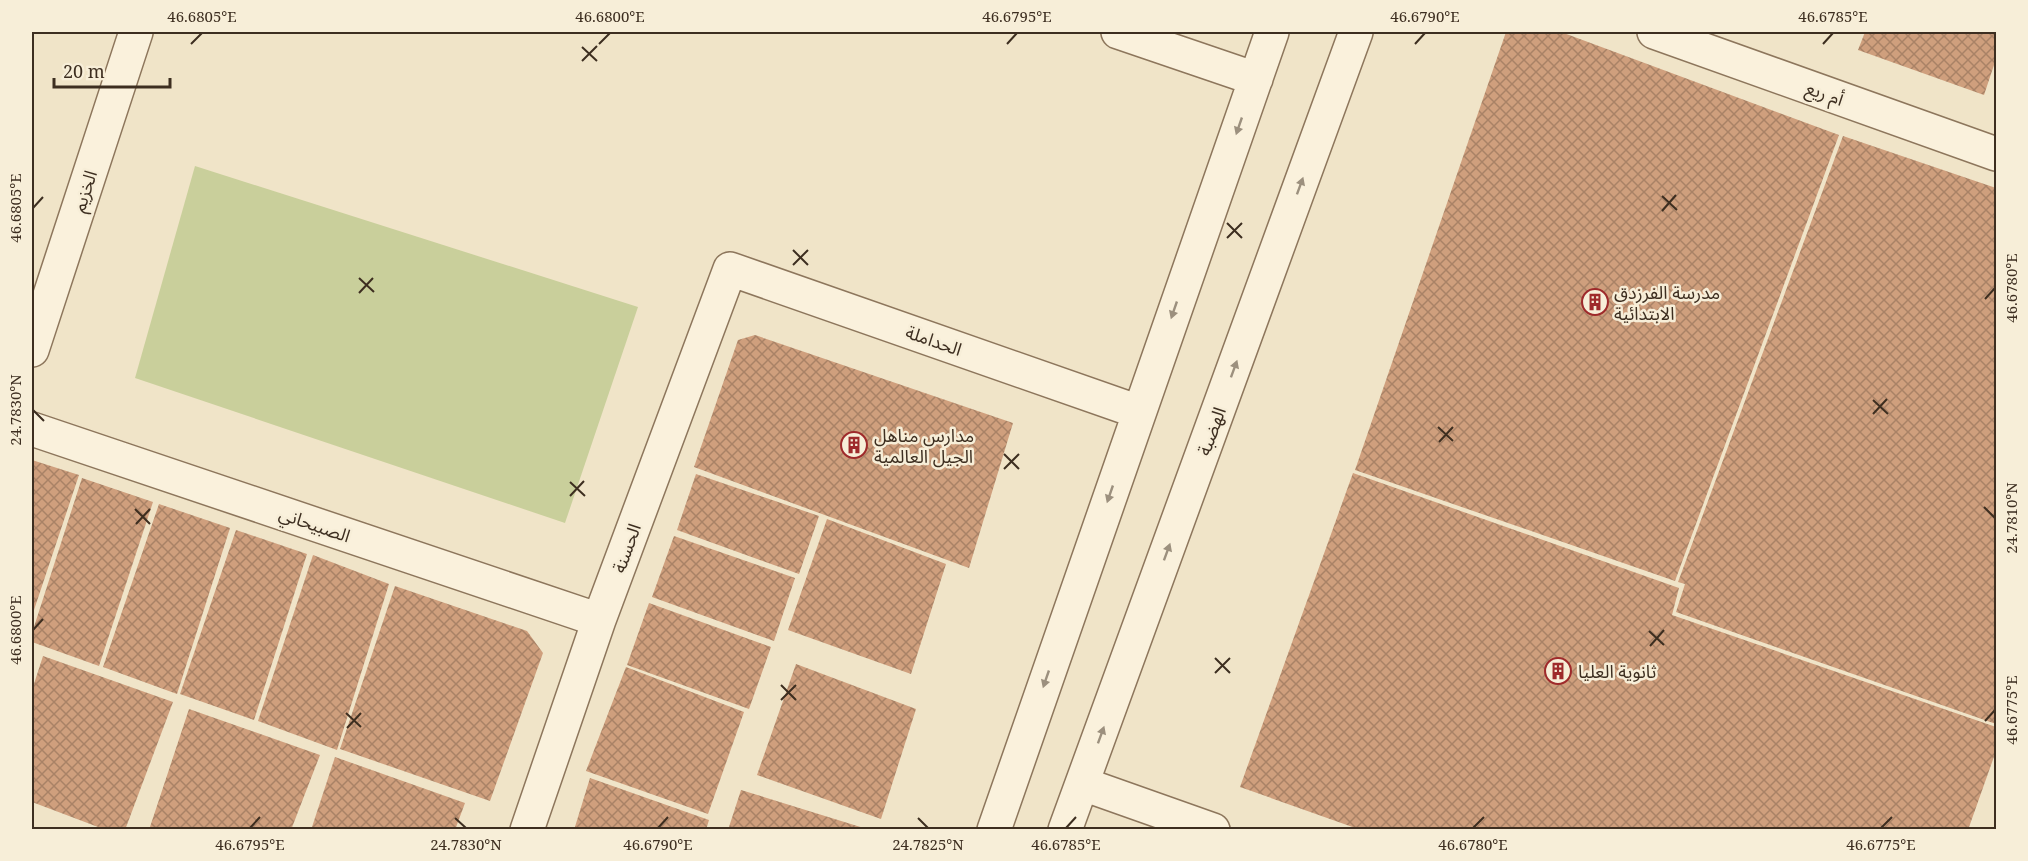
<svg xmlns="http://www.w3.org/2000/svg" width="2028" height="861" viewBox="0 0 2028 861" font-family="'Noto Serif','Noto Sans Arabic',serif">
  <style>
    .green { fill: #c9cf9b }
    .building { fill: url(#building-cross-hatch) }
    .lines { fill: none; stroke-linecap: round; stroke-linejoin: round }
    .minor-casing { stroke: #8d765c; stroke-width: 36 }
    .minor { stroke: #faf1dc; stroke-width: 33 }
    .oneway { fill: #9c907e }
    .ticks { fill: none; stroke: #3d2e20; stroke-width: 2 }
    .labels { text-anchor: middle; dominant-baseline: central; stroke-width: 5; stroke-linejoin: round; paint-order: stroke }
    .street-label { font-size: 18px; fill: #3d2e20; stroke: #f7eed8 }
    .poi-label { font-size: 18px; fill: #3d2e20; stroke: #f7eed8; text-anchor: start }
    .neatline { fill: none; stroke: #3d2e20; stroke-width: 2 }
    .ticks-label { font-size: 15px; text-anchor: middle; fill: #3d2e20 }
  </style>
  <defs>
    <pattern id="building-cross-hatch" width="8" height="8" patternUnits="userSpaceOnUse" patternTransform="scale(1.5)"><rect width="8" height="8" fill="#cf9f7d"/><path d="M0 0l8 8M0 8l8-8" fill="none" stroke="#a98266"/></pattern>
  </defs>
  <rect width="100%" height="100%" fill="#f0e4c8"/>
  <!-- green -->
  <path class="green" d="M195 166 638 307 565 523 135 378Z"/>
  <!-- building -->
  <path class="building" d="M1506 32H1561L1839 135 1675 581 1355 470Z
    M1865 32H1996V59L1984 95 1858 50Z
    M1843 136 1996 188V724L1676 612 1685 584 1678 582Z
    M755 335 1013 423 969 568 694 467 738 340Z
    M32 460 79 475 32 616Z
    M1353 473 1679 588 1672 615 1996 727V751L1968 830H1361L1240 787Z
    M696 474 819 516 799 574 677 530Z
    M82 478 153 502 99 666 32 642V633Z
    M159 504 230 528 177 694 103 667Z
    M827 519 946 564 911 674 788 630Z
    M236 530 307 554 254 720 180 694Z
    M674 536 795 578 774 641 652 597Z
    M313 555 389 584 337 750 258 721Z
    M395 586 527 631 543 653 490 801 340 749Z
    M649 603 771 647 749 709 627 665Z
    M43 656 173 702 125 830H106L32 802V690Z
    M796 664 916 709 881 819 757 775Z
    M626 667 744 712 708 814 586 771Z
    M189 709 320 755 291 830H149Z
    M335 757 465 803 455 830H311Z
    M590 778 709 820 706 830H574Z
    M741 790 867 829V830H728Z"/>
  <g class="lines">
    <defs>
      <path id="minor" d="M1118 32 1256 79
        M1654 32 1996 154
        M32 350 136 32
        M32 429 599 620
        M1083 784 1213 830
        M527 830 599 620 730 269 1139 412
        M994 830 1272 32
        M1065 830 1356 32"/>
    </defs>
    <!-- minor casing -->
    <use href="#minor" class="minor-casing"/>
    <!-- minor -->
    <use href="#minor" class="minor"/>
  </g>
  <!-- one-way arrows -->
  <defs><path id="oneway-solid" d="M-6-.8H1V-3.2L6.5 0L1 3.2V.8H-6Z" transform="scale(1.5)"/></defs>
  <g class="oneway">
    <use href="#oneway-solid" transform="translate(1239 126) rotate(109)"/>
    <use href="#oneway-solid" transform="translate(1300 186) rotate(-70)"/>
    <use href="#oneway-solid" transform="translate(1174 310) rotate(109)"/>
    <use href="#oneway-solid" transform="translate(1234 369) rotate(-70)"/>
    <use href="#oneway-solid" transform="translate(1110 494) rotate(109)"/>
    <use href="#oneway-solid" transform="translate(1167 552) rotate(-70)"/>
    <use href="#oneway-solid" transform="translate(1046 679) rotate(109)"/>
    <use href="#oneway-solid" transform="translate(1101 735) rotate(-70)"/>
  </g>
  <!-- ticks -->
  <path class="ticks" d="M191 44 202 33M599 44 610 33M1007 44 1017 33M1415 44 1425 33M1823 44 1833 33M582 47 597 61M582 61 597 46M1662 196 1677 210M33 208 43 197M1662 211 1676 195M1227 223 1242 238M1227 238 1242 223M793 250 808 265M793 265 808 250M359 278 374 292M359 293 373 278M1985 299 1995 288M1873 400 1888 414M33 410 44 421M1873 414 1887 399M1438 427 1453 441M1439 442 1453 427M1004 454 1019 469M1004 469 1019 454M570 482 585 496M570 496 584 481M1984 507 1995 518M135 509 150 524M136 524 150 509M33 630 43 619M1649 631 1664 645M1650 646 1664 630M1215 658 1230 673M1215 673 1230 658M781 685 796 700M781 700 796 685M346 713 361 727M1985 721 1995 710M347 728 361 713M455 818 466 828M918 818 928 828M250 828 260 817M658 828 668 817M1066 828 1076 817M1473 828 1484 817M1881 828 1892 817"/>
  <!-- icons -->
  <defs>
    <symbol id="building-ring" viewBox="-11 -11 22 22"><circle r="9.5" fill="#f7eed8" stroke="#9e2a2b" stroke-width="1.5"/><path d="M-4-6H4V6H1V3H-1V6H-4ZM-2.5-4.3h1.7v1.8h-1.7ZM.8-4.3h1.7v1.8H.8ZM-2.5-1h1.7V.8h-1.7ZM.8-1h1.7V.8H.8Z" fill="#9e2a2b"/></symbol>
  </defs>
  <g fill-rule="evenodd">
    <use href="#building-ring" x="1580" y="287" width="30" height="30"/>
    <use href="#building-ring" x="839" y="430" width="30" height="30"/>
    <use href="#building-ring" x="1543" y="656" width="30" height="30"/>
  </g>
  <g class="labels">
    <!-- street labels -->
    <g class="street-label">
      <text transform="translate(1825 93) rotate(20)">أم ريع</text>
      <text transform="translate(84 191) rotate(-72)">الخزيم</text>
      <text transform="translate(934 340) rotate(19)">الحداملة</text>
      <text transform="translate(1211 431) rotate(-70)">الهضبة</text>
      <text transform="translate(315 524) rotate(19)">الصبيحاني</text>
      <text transform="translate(626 548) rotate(-70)">الحسنة</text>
    </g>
    <!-- poi labels -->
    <g class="poi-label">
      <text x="1614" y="292">مدرسة الفرزدق<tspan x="1614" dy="21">الابتدائية</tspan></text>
      <text x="874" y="435">مدارس مناهل<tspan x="874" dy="21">الجيل العالمية</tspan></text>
      <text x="1578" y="671">ثانوية العليا</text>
    </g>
  </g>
  <!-- border -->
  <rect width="2028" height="861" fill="none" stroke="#f7eed8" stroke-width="66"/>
  <!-- scale -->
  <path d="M54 78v9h116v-9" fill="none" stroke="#3d2e20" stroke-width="3"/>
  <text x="63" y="78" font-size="18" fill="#3d2e20" stroke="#f7eed8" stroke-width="4.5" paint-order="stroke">20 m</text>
  <rect x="33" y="33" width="1962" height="795" class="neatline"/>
  <g class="ticks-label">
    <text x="202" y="22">46.6805°E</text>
    <text x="610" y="22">46.6800°E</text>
    <text x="1017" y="22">46.6795°E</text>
    <text x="1425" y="22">46.6790°E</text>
    <text x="1833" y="22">46.6785°E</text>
    <text transform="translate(16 208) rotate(-90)" y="5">46.6805°E</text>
    <text transform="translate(2012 288) rotate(-90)" y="5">46.6780°E</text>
    <text transform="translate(16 410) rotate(-90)" y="5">24.7830°N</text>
    <text transform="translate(2012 518) rotate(-90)" y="5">24.7810°N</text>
    <text transform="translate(16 630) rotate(-90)" y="5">46.6800°E</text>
    <text transform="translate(2012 710) rotate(-90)" y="5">46.6775°E</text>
    <text x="250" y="850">46.6795°E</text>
    <text x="466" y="850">24.7830°N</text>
    <text x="658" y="850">46.6790°E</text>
    <text x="928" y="850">24.7825°N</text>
    <text x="1066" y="850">46.6785°E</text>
    <text x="1473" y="850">46.6780°E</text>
    <text x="1881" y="850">46.6775°E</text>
  </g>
</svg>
